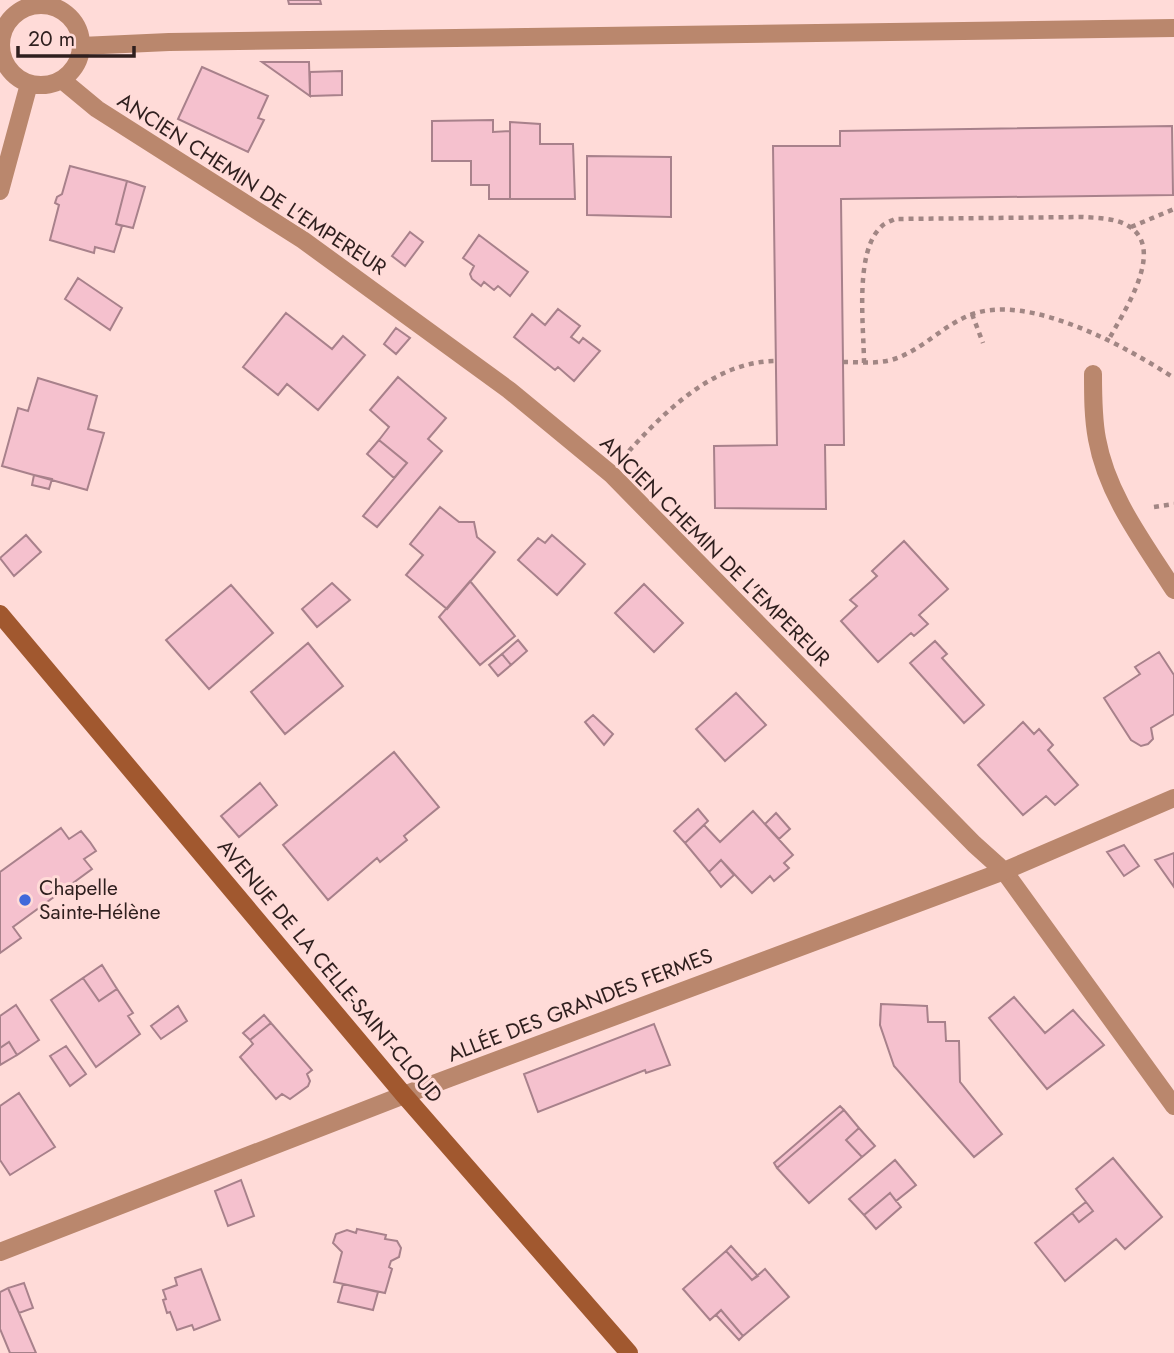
<svg xmlns="http://www.w3.org/2000/svg" width="1174" height="1353" viewBox="0 0 1174 1353" font-family="Jost,sans-serif">
  <style>
    .building { fill: #f5c1ce; stroke: #a8818b; stroke-width: 2 }
    .lines { fill: none; stroke-linecap: round; stroke-linejoin: round }
    .path { stroke: #a18684; stroke-width: 4.5; stroke-dasharray: 5 5; stroke-linecap: butt }
    .lane { stroke: #ba876d; stroke-width: 18 }
    .street { stroke: #ba876d; stroke-width: 18 }
    .secondary { stroke: #a1582f; stroke-width: 18 }
    .poi-dot { fill: #4169da; stroke: #ffdbd8; stroke-width: 2.5 }
    .labels { text-anchor: middle; dominant-baseline: central; stroke-width: 6; stroke-linejoin: round; paint-order: stroke }
    .street-label { font-size: 21px; fill: #2f1f1e; stroke: #ffdbd8 }
    .poi-label { font-size: 21px; fill: #2f1f1e; stroke: #ffdbd8; text-anchor: start }
  </style>
  <rect width="100%" height="100%" fill="#ffdbd8"/>
  <!-- building -->
  <path class="building" d="M288 0H320L321 4H289Z
    M262 62H309L310 96Z
    M202 67 268 96 258 118 264 120 248 152 178 119Z
    M342 71V95L310 96V72Z
    M493 120V132L510 131V199H489V185H471V161H432V121Z
    M510 122 540 124V144H573L575 199H510Z
    M1172 126 1173 195 841 199 844 445H825L826 509 715 508 714 446 777 445 773 146H840V131Z
    M587 156 671 157V217L587 215Z
    M70 166 127 181 116 224 122 226 114 252 95 247 94 253 50 240 59 205 55 203 57 197 62 194Z
    M127 181 145 187 133 228 116 224Z
    M410 232 423 242 405 266 392 256Z
    M479 235 528 272 510 296 498 286 494 290 484 282 481 286 472 279 470 274 474 266 463 258Z
    M78 278 122 308 110 330 65 299Z
    M558 309 580 326 571 337 579 343 583 338 600 351 574 381 558 367 555 370 514 337 532 314 545 325Z
    M286 313 332 349 343 336 365 355 318 410 287 384 278 395 243 367Z
    M396 328 410 338 396 354 384 344Z
    M398 377 446 418 428 439 442 451 377 527 363 516 407 463 379 440 389 427 370 410Z
    M38 378 97 396 88 429 104 433 87 490 2 466 18 408 28 411Z
    M379 440 407 463 394 478 367 454Z
    M34 475 52 479 49 489 32 485Z
    M440 507 459 522H474L477 537 495 552 447 609 406 575 423 555 410 544Z
    M26 535 41 552 14 576 0 558Z
    M552 535 585 564 557 595 518 560 538 538 545 543Z
    M904 541 948 589 919 615 928 624 914 636 911 633 878 662 841 621 857 606 850 600 877 576 872 571Z
    M470 581 515 636 480 665 439 617Z
    M332 583 350 600 317 627 302 609Z
    M644 584 683 623 654 652 615 613Z
    M231 585 273 633 209 689 166 640Z
    M518 640 527 651 511 665 502 654Z
    M935 641 947 654 942 658 984 705 964 723 910 663Z
    M308 643 343 686 285 734 251 692Z
    M1159 652 1174 675V714L1151 728 1153 739 1148 744 1141 746 1131 740 1104 698 1140 674 1135 667Z
    M502 654 511 665 498 676 489 665Z
    M736 693 766 725 725 761 696 729Z
    M593 715 613 734 604 745 585 722Z
    M1023 722 1034 734 1039 729 1053 745 1048 750 1078 785 1055 805 1046 796 1023 815 978 765Z
    M394 752 439 807 404 836 407 840 380 862 377 858 328 900 283 845Z
    M260 783 277 805 239 837 221 816Z
    M698 809 708 821 685 843 674 831Z
    M753 811 793 855 784 863 789 868 774 881 770 876 752 893 721 860 709 872 685 843 704 825 720 842Z
    M776 813 790 829 779 839 765 824Z
    M61 828 69 839 81 831 90 842 96 851 84 859 92 869 13 927 21 938 0 953V872Z
    M1124 845 1139 866 1124 876 1107 852Z
    M1174 853V887L1155 860Z
    M721 860 734 875 721 887 709 872Z
    M102 965 117 989 99 1001 83 978Z
    M83 978 99 1001 117 989 133 1013 128 1016 140 1034 96 1067 51 1000Z
    M1014 997 1045 1033 1073 1010 1104 1045 1047 1089 989 1018Z
    M881 1004 927 1006 928 1022H945L946 1041H959L960 1082 1002 1134 974 1157 894 1066 880 1025Z
    M16 1005 39 1040 17 1055 9 1042 0 1048V1016Z
    M178 1006 187 1021 161 1039 151 1026Z
    M264 1015 271 1023 250 1040 243 1033Z
    M271 1023 312 1070 307 1074 310 1081 308 1086 290 1099 282 1094 276 1099 240 1057 253 1044 250 1040Z
    M654 1024 670 1065 646 1073 645 1070 538 1112 524 1074Z
    M9 1042 17 1055 0 1065V1048Z
    M66 1046 86 1074 70 1086 50 1056Z
    M19 1093 55 1147 10 1175 0 1160V1106Z
    M840 1106 844 1110 777 1168 774 1163Z
    M844 1110 859 1128 846 1140 862 1157 809 1203 777 1168Z
    M859 1128 875 1146 862 1157 846 1140Z
    M1113 1158 1162 1217 1125 1249 1116 1239 1065 1281 1035 1243 1072 1213 1079 1222 1093 1211 1076 1189Z
    M895 1160 916 1185 896 1201 890 1193 864 1215 849 1199Z
    M241 1180 254 1216 228 1226 215 1191Z
    M890 1193 901 1207 876 1229 864 1215Z
    M1086 1202 1093 1211 1079 1222 1072 1213Z
    M357 1229 386 1235 385 1239 397 1241 401 1248 399 1257 391 1261 389 1267 392 1269 385 1293 334 1282 342 1252 333 1243 336 1234 347 1230 356 1233Z
    M731 1246 758 1276 752 1280 726 1251Z
    M726 1251 752 1280 765 1269 789 1297 743 1336 721 1310 710 1320 683 1289Z
    M201 1269 220 1320 194 1330 192 1325 177 1330 170 1312 167 1313 163 1300 166 1299 163 1290 177 1285 175 1278Z
    M24 1283 33 1308 19 1313 8 1288Z
    M343 1284 378 1292 373 1310 338 1302Z
    M8 1288 19 1313 36 1353H10L0 1329V1292Z
    M721 1310 743 1336 739 1340 716 1315Z"/>
  <g class="lines">
    <!-- path -->
    <path class="path" d="M1131 227 1174 209
      M972 314 983 343
      M843 362C859 362 875 364 891 360 920 352 942 326 970 315 1028 292 1127 347 1174 378
      M864 363C864 328 854 252 881 227 884 223 891 221 895 219L1083 217C1098 218 1117 218 1130 227 1166 251 1122 314 1108 341
      M629 451C666 410 716 361 776 361
      M1154 507 1174 504"/>
    <!-- lane -->
    <path class="lane" d="M1093 374C1093 396 1093 418 1097 439 1107 495 1144 543 1174 590
      M1004 871 1174 1106"/>
    <!-- street -->
    <path class="street" d="M1 45a40 40 0 1 1 80 0a40 40 0 1 1-80 0Z
      M81 46 169 42 1174 28
      M62 80 97 109 303 240 509 390 611 474 974 844 1004 871
      M0 191 29 84
      M0 1252 404 1095 1004 871 1174 798"/>
    <!-- secondary -->
    <path class="secondary" d="M0 614 404 1095 629 1353"/>
  </g>
  <!-- markers -->
  <circle class="poi-dot" cx="25" cy="900" r="7"/>
  <g class="labels">
    <!-- street labels -->
    <g class="street-label">
      <text transform="translate(252 184) rotate(33)">ANCIEN CHEMIN DE L'EMPEREUR</text>
      <text transform="translate(715 551) rotate(45)">ANCIEN CHEMIN DE L'EMPEREUR</text>
      <text transform="translate(330 971) rotate(50)">AVENUE DE LA CELLE-SAINT-CLOUD</text>
      <text transform="translate(580 1005) rotate(-21)">ALLÉE DES GRANDES FERMES</text>
    </g>
    <!-- poi labels -->
    <g class="poi-label">
      <text x="39" y="888">Chapelle<tspan x="39" dy="24">Sainte-Hélène</tspan></text>
    </g>
  </g>
  <!-- scale -->
  <path d="M18 46v10h116v-10" fill="none" stroke="#2f1f1e" stroke-width="3.5"/>
  <text x="28" y="46" font-size="21" fill="#2f1f1e" stroke="#ffdbd8" stroke-width="5" paint-order="stroke">20 m</text>
</svg>
